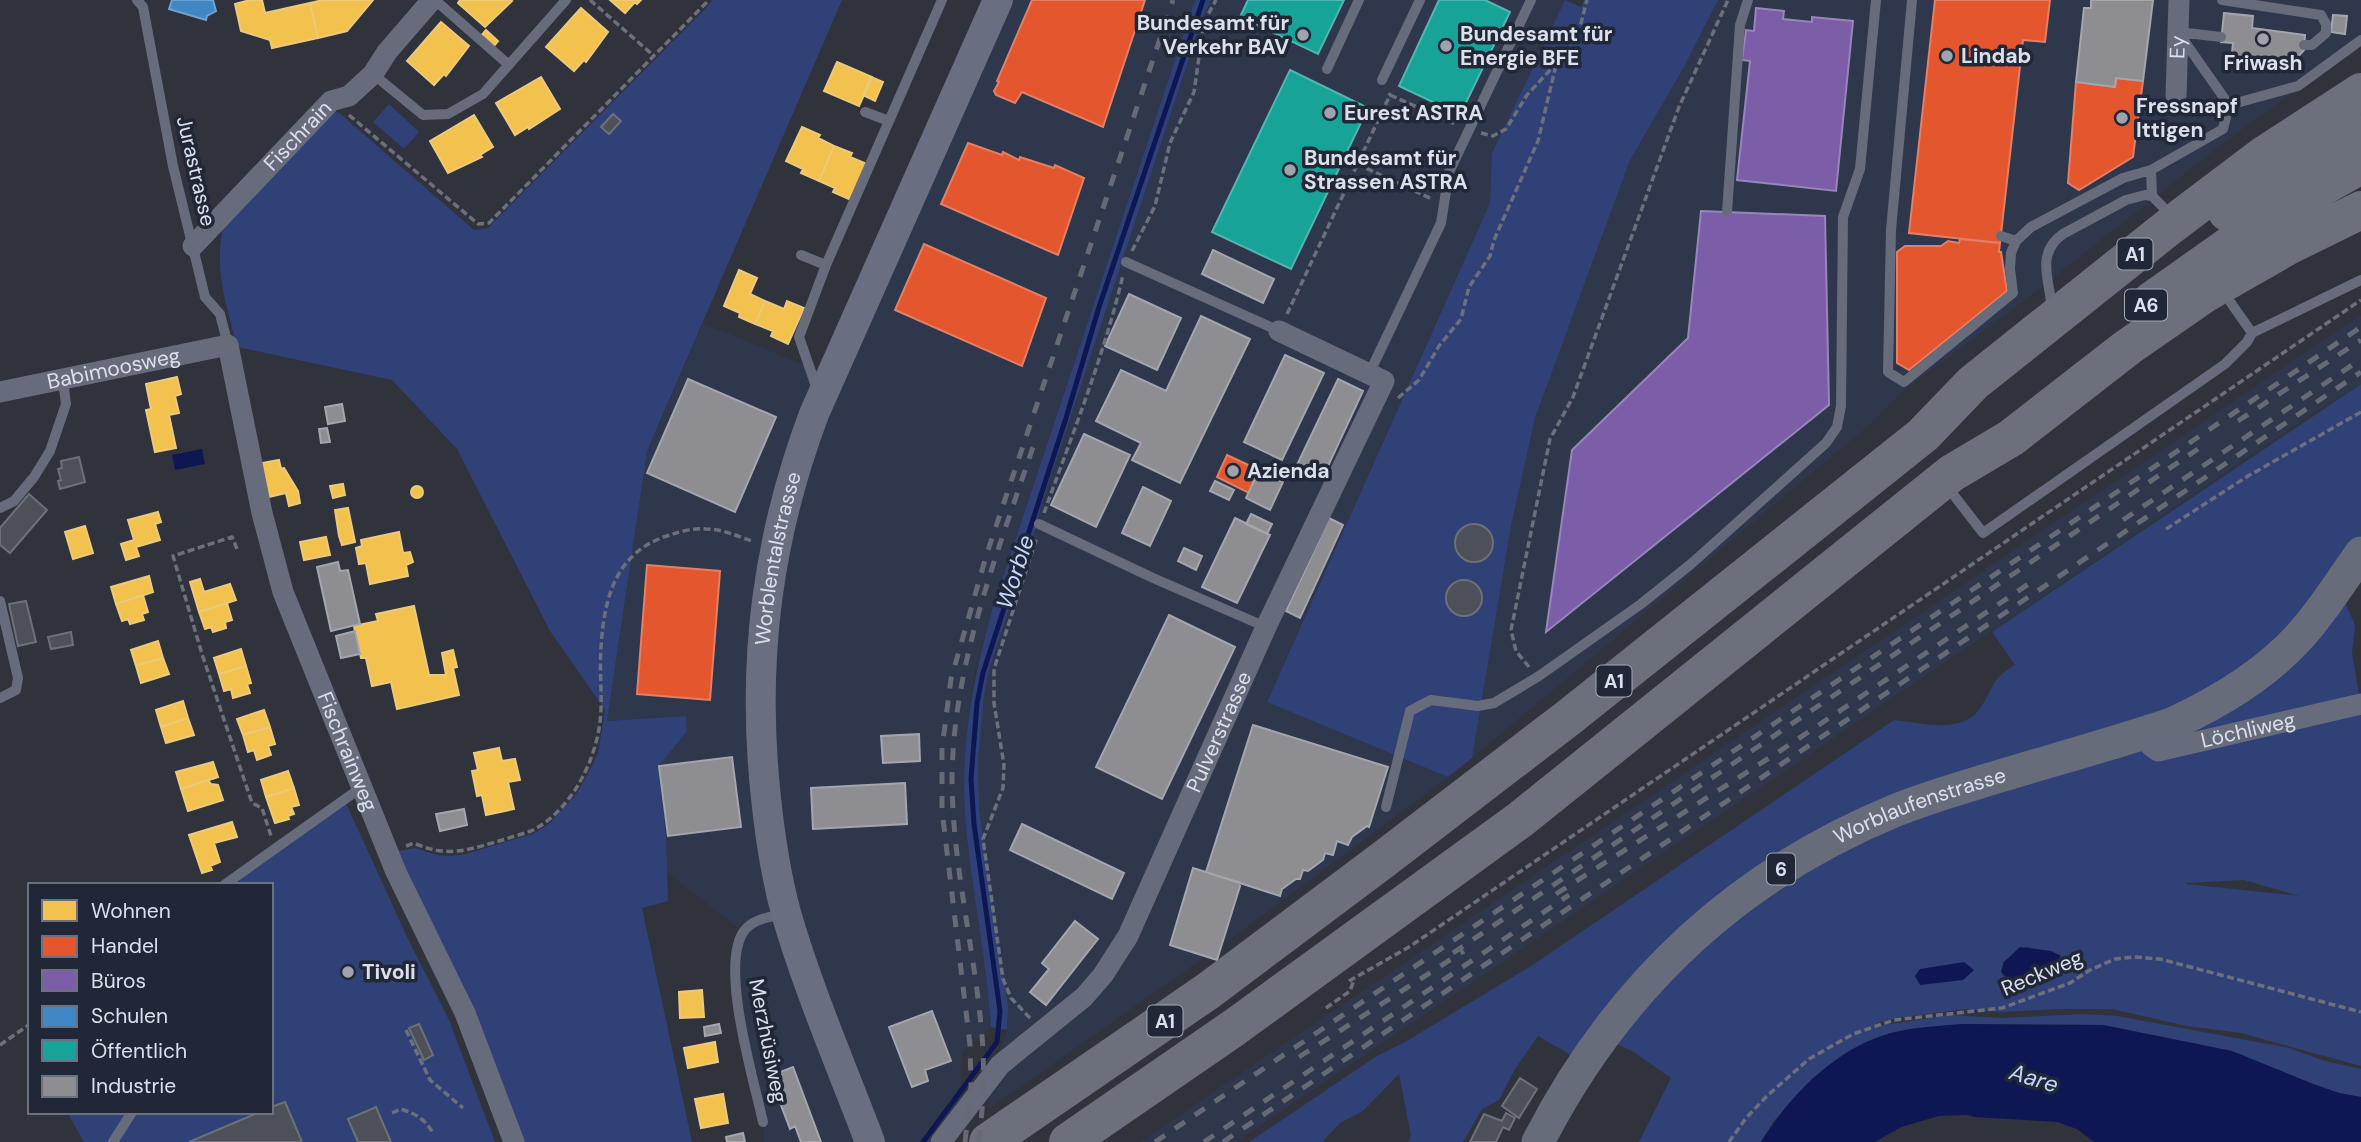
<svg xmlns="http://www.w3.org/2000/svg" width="2361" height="1142" viewBox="0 0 2361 1142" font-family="'DM Sans',sans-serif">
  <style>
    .built { fill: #2f374c }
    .green { fill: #304177; fill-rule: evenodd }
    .water { fill: #0e1753 }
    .homes { fill: #f2c14e; stroke: #ebca7d; stroke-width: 2 }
    .shops { fill: #e4572e; stroke: #e18067; stroke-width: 2 }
    .offices { fill: #7b5ea7; stroke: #9885bb; stroke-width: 2 }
    .schools { fill: #3f88c5; stroke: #6ea2d0; stroke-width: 2 }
    .public { fill: #17a398; stroke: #52b5b1; stroke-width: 2 }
    .industry { fill: #8d8d92; stroke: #a4a6ad; stroke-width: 2 }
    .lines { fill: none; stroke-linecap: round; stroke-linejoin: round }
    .stream { stroke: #0e1753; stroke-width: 5 }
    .building { fill: #4d5058; stroke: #6c7077; stroke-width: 2 }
    .path { stroke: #6c707d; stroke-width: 3.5; stroke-dasharray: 7 3.5; stroke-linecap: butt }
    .service { stroke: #676c7c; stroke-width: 10 }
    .minor { stroke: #676c7c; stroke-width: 21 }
    .secondary { stroke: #696f80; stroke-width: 30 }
    .primary { stroke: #676c7b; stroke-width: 33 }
    .motorway { stroke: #6c707d; stroke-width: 38 }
    .rail { stroke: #666a74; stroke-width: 5; stroke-dasharray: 12 12; stroke-linecap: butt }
    .poi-dot { fill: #9fa3ae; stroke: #202737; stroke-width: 2.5 }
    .labels { text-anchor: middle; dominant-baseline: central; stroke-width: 7; stroke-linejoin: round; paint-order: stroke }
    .shield { fill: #202737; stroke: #a3a8b5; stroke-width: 2 }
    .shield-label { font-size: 19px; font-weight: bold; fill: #dbe0eb }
    .poi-label { font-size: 21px; font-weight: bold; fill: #dbe0eb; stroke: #202737; text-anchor: start }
    .street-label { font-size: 21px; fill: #dbe0eb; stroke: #202737 }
    .water-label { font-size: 23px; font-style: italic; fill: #c5d5fd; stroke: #202737 }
  </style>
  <rect width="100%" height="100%" fill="#30333c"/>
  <!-- built -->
  <path class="built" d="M1008 0H1195L993 607 975 669 968 714 964 771 966 836 988 982 991 1027 962 1052 961 1128 949 1142H764L763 1122 736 992 743 932 667 872 666 837 657 767 687 731 686 716 607 721 647 451 703 323 840 380Z
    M1211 0H1565L1492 153 1490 203 1267 701 1448 777 1236 935 989 1109 993 1070 1007 1030 1008 1007 979 809 978 761 984 696 989 669 1036 528 1041 506 1202 20Z
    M1718 0H2361V42L2226 141 2030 296 1902 392 1873 422 1472 758 1511 526 1535 418 1630 160 1684 67Z
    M2361 315V384L2326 405 1236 1142H1140Z"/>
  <!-- green -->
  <path class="green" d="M712 0H842L647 451 607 721 686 716 687 731 658 767 666 837 668 901 642 908 692 1142H514L389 853 415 848 437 855 450 856 466 854 535 833 549 824 574 797 587 776 598 753 605 710 550 631 457 449 392 380 228 345 235 339C224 297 214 265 224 222L327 113 338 112 474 230 488 228 705 9Z
    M1195 0H1211L1202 20 1041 506 1036 528 989 669 984 696 978 761 979 809 1008 1007 1007 1030 991 1027C987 963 974 901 967 838 958 756 971 685 993 607Z
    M1565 0 1581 7 1584 0H1718L1684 67 1630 160 1535 418 1511 526 1472 758 1448 777 1267 702 1490 203 1492 153Z
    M389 104 419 132 404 149 373 122Z
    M2361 384V536L2294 629 2197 701 1839 824 1574 1057 1538 1036 1515 1069 1499 1100 1482 1109 1463 1142H1408L1411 1136 1399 1074 1363 1111 1340 1123 1322 1142H1249L1377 1056 1405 1042 1531 966 1894 720C1922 723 1963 735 1981 707 1995 686 1990 680 2015 665L1992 632Z
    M2347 603 2346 605 2355 625 2352 653 2361 705V1066L2241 1033 2187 1026 2112 1009H2059L2001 1012 1966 1009 1896 1018 1877 1023 1878 1026 1950 1015 2001 1018 2084 1014 2117 1016 2289 1048 2325 1061 2361 1069V1097L2339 1093 2313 1084 2232 1051 2103 1025 1961 1024 1890 1033 1847 1053 1812 1079 1773 1122 1761 1142H1639L1671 1078 1632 1051 1602 1037 1790 864 2148 733 2321 612ZM2244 880 2299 896 2186 884V883ZM2027 947 2061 955C2058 958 2057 962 2055 965 2045 978 2014 985 2002 975L2003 962Z
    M344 799 409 941 449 1020 495 1142H84L67 1112H271V885H224Z"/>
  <!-- water -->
  <path class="water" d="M202 449 205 464 175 470 172 455Z
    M2020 947 2051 951 2061 956C2058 959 2057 963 2054 966 2045 977 2022 981 2009 980L2001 972 2004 962Z
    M1964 962 1974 970 1963 980 1920 985 1915 976 1920 969Z
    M1961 1024 2103 1025 2232 1051 2313 1084 2339 1093 2361 1097V1142H2094L2077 1129 2057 1122 1974 1117 1968 1115 1939 1116 1901 1127 1875 1142H1761C1790 1095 1836 1048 1891 1033 1914 1027 1938 1026 1961 1024Z"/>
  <!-- homes -->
  <path class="homes" d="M250 0H262L265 13 310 3 318 38 272 48 270 40 241 31 235 4Z
    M323 0H373L347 31 318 38 310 3Z
    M460 0H510L512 1 485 27 458 3Z
    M610 0H641L637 4 635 2 625 13Z
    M581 8 608 32 586 62 584 60 574 71 546 47Z
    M441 22 469 46 446 76 444 74 434 85 407 61Z
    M486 30 498 41 493 47 481 36Z
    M837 62 872 77 859 106 824 91Z
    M541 77 560 109 529 129 528 127 515 135 496 103Z
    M871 77 883 82 875 101 863 95Z
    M474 115 493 147 480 155 482 157 448 173 430 141Z
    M802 127 820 135 818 138 834 146 819 181 801 173 803 169 786 161Z
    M834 146 852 153 850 157 867 164 851 200 833 192 835 188 819 181Z
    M739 270 757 278 750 294 765 301 755 324 739 317 740 313 724 306Z
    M765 301 784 309 787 301 804 308 788 344 771 336 773 331 755 324Z
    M177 377 181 394 175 396 179 413 169 415 176 448 155 452 146 410 151 409 146 384Z
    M279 460 281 469 284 468 298 491 300 503 289 506 286 493 269 497 262 463Z
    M343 484 345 495 333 498 330 486Z
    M411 492a6 6 0 1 1 12 0a6 6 0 1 1-12 0Z
    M348 508 355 542 342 545 339 536 335 510Z
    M158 512 161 522 155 524 160 540 136 547 139 556 126 560 121 544 134 540 128 520Z
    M85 526 93 553 73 559 65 532Z
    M399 532 403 553 410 552 413 562 406 565 408 576 370 584 366 563 359 564 356 548 362 546 361 540Z
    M326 537 330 555 304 560 300 542Z
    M149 576 153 592 116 604 111 587Z
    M200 579 204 592 230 584 236 600 199 612 190 582Z
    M143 595 148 612 142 614 144 620 130 624 128 619 122 621 116 604Z
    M227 603 232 620 225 622 226 628 213 632 211 627 205 629 199 612Z
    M414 606 429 675H446L442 653 453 650 457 667 453 668 459 695 397 709 391 682 372 686 366 658H361L354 626 378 621 376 614Z
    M158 641 163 658 136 666 131 650Z
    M241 649 246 666 219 674 214 658Z
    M163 658 169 674 141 683 136 666Z
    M246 666 251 683 247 684 250 693 233 698 231 689 224 691 219 674Z
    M183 701 188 718 161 727 156 710Z
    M264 710 270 727 243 735 237 719Z
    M188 718 194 735 166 743 161 727Z
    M270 727 275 744 268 746 271 755 257 760 254 750 248 752 243 735Z
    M499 748 502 761 515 759 520 780 508 782 514 809 486 815 482 795 477 796 472 771 478 770 474 753Z
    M213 762 218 777 181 789 176 772Z
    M288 771 294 788 266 797 261 780Z
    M208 780 211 784 218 785 223 800 188 811 181 789Z
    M294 788 299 805 291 807 294 814 288 816 289 819 275 823 266 797Z
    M232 822 237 837 214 843 220 862 210 866 212 870 202 873 189 835Z
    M702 990 704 1017 680 1018 679 992Z
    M715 1042 718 1062 688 1068 684 1048Z
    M723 1094 728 1123 701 1128 695 1099Z"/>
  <!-- shops -->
  <path class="shops" d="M1032 0H1145L1103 127 1022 92 1015 103 996 95 994 91 999 82 997 81Z
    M1935 0H2050L2045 42 2023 40 2000 243 1909 233Z
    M2116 78 2143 81 2133 157 2079 190 2068 183 2076 82 2115 87Z
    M968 143 1002 155 1003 152 1019 160 1020 157 1054 168 1055 165 1084 178 1058 255 941 204Z
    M1960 239 2000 243 1999 252H2001L2007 291 1909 370 1897 363V252L1905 246H1941L1948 241 1959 243Z
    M924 244 1046 298 1022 366 895 310Z
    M1227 455 1259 470 1249 493 1217 477Z
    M647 565 720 571 710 700 637 694Z"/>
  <!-- offices -->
  <path class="offices" d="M1756 8 1784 11 1783 19 1812 22V17L1853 21 1836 191 1737 180 1750 61 1742 60 1746 30 1754 31Z
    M1701 211 1825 216 1829 405 1546 632 1572 450 1688 338Z"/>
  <!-- schools -->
  <path class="schools" d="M172 0H213L216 11 207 16 206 20 169 9Z"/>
  <!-- public -->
  <path class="public" d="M1248 0H1344L1318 54 1240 17Z
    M1439 0H1485L1510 12 1460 115 1399 86Z
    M1290 70 1368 108 1291 269 1212 232Z"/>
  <!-- industry -->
  <path class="industry" d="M2091 0H2153L2143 81 2116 78 2115 87 2076 82 2084 8H2091Z
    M2224 13 2253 16 2252 28 2305 35 2304 50 2288 68 2231 62 2233 43 2221 42Z
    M2333 15 2347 16 2345 34 2331 32Z
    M1213 250 1274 279 1263 303 1202 274Z
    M1129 294 1181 318 1157 370 1105 346Z
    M1201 316 1250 339 1180 483 1132 460 1141 443 1096 421 1121 370 1166 391Z
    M1285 355 1324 373 1282 460 1244 442Z
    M688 379 776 417 735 512 647 473Z
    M1338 379 1363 391 1322 479 1296 467Z
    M342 404 345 421 328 424 325 407Z
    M327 428 330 442 321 443 319 429Z
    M1084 434 1130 455 1096 527 1051 505Z
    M1259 470 1283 482 1270 510 1246 498Z
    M1215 481 1234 490 1229 500 1210 491Z
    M1143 487 1171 501 1150 546 1122 533Z
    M1251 514 1272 524 1267 534 1246 524Z
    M1235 518 1270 535 1237 603 1202 587Z
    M1329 518 1343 525 1300 618 1286 611Z
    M1184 548 1202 556 1196 570 1178 561Z
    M338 562 340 571 348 570 360 624 331 631 317 567Z
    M1169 615 1235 647 1162 799 1096 767Z
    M355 631 360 654 341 658 336 636Z
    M1253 725 1388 767 1369 827 1367 826 1352 837 1348 845 1337 841 1333 855 1325 853 1323 860 1308 871 1303 870 1300 879H1296L1282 889 1280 896 1206 872Z
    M919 734 920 761 883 763 881 736Z
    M732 757 741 827 668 836 659 766Z
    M905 783 907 824 813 829 811 788Z
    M464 809 467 825 440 831 436 814Z
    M1022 824 1124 873 1112 899 1010 850Z
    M1193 868 1241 883 1217 960 1170 945Z
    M1075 921 1098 939 1046 1005 1030 992 1049 969 1042 963Z
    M932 1011 951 1061 925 1070 928 1081 912 1087 889 1027Z
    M719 1024 721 1033 705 1036 704 1027Z
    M793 1067 821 1142H801L795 1126 790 1129 770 1076Z
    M743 1133 745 1142H727L726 1137Z"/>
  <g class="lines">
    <!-- stream -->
    <path class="stream" d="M923 1142 997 1042 1000 1011 974 824 971 779 977 703 983 673 1066 418 1099 307 1203 0"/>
  </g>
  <!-- building -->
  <path class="building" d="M613 114 621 121 609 134 601 127Z
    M79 457 85 482 60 489 58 481 61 480 58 469 62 468 61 461Z
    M29 494 47 510 10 553 0 545V528Z
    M1455 543a19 19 0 1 1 38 0a19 19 0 1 1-38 0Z
    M1446 598a18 18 0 1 1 36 0a18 18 0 1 1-36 0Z
    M26 601 36 642 18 646 9 604Z
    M71 632 73 645 51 649 48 637Z
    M419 1024 433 1055 424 1060 409 1028Z
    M1520 1078 1537 1089 1519 1118 1502 1106Z
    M285 1102 302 1142H189L260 1112H271V1107Z
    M376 1107 391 1142H358L348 1119Z
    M1506 1113 1515 1118 1509 1130 1503 1127 1496 1142H1470L1484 1114 1502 1121Z"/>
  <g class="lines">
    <!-- path -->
    <path class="path" d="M590 0 654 56
      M1390 95 1457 125
      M349 115 478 224 489 223 709 0
      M1481 133 1493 136 1506 129 1527 95 1576 42 1587 0
      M1357 164 1432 199
      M1132 251 1155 206 1170 143 1194 92 1204 22 1216 0
      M1287 314 1390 95 1389 93
      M1398 398 1419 380 1439 346 1461 319 1469 287 1490 256 1494 240 1538 141 1556 65
      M1044 513C1072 435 1104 356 1123 275
      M2166 529 2248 476 2361 412
      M237 549 232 537 173 556 202 654 252 803 262 808 271 836
      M1529 667 1516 651 1511 630 1550 439 1573 397 1679 107 1728 0
      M406 846 414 843C449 859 470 849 506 839 514 836 523 834 531 831 570 812 595 763 600 722 603 698 599 673 601 648 604 597 616 551 670 535 681 531 694 528 706 529 722 529 737 536 752 541
      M1349 981 1409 947 2361 300
      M1326 1008 1350 991 1354 980
      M1030 1018 1011 998 1003 979 983 839 1003 788 1004 765 994 703V669L1037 537
      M406 1030 430 1080 463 1108
      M0 1045 30 1024
      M392 1113 401 1109C416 1114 425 1119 433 1133
      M1729 1142 1746 1118 1768 1095 1809 1059 1853 1034 1894 1020 2002 1008 2070 983 2090 970 2115 959 2135 957 2160 959 2361 1012"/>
    <!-- service -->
    <path class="service" d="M137 0 143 7 173 166 205 297 220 314 228 345
      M435 0 509 65
      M1912 0 1891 230 1888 372 1904 382 2013 293 2010 269 2011 253 2016 241 2031 227 2123 178 2151 170 2223 129 2229 105
      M2222 0 2321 15 2326 24V33L2312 45H2304
      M2178 32 2221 37
      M2180 35 2229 105 2298 86 2361 40
      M1327 69 1359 0
      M373 74 423 115 448 114 483 94 566 0
      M1382 80 1420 0
      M865 112 889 121
      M2151 170 2152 196
      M1727 212 1740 25 1748 0
      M2001 236 2016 241
      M801 255 826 265
      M1126 262 1279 331
      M2052 309C2050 282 2035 253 2063 234L2126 200 2145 195 2152 196 2162 206
      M2252 333 2361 280
      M1369 374 1441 223 1449 172 1531 0
      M818 392 799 337 826 265 942 0
      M1946 485 1983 533 2225 364 2247 342 2252 333 2231 303
      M0 508 14 501 34 477 50 451 66 404 63 381
      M1039 524 1153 578 1266 627
      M0 601 18 678 16 690 0 698
      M1386 807 1410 711 1431 700 1478 706 1494 703 1539 676 1641 604 1691 564 1826 443 1837 427 1841 406 1843 217 1860 169 1876 0
      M224 885 362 787
      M763 1122C754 1080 719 966 744 931 753 919 770 917 783 914
      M113 1142 132 1112"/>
    <!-- minor -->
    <g class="minor">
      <path id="s1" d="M2176 96 2179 0"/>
      <path id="s2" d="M193 246 331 101 349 96 373 74 387 52 432 0"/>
      <path id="s3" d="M0 392 228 345 262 513 283 592 396 872 465 1013 514 1142"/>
      <path id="s4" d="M2146 732 2150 745 2158 751 2361 704"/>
      <path id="s5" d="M941 1142 1000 1065 1084 997 1103 975 1128 936 1266 627 1384 381 1279 331"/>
    </g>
    <!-- secondary -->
    <path class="secondary" id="s6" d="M870 1142C842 1068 808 989 786 913 775 872 769 830 765 788 752 657 768 537 814 414L998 0"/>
    <!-- primary -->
    <path class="primary" id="s7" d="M1538 1142C1617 988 1734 877 1894 811 1928 797 1964 787 2000 776 2057 759 2115 743 2172 724 2219 702 2265 675 2300 636 2323 611 2341 581 2361 553"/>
    <!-- motorway -->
    <path class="motorway" d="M2227 212 2304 164 2361 134
      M2151 301 2274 214 2361 165
      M988 1142 1208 991 1384 859 1568 718 1923 435 1973 383 2170 226 2264 155 2361 92
      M1068 1142 1235 1027 1521 819 1952 473 2011 438 2128 347 2206 293 2288 246 2361 210"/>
    <!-- rail -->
    <path class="rail" d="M2238 421 2361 340
      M2123 520 2361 359
      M1556 894 1777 753 2036 579
      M1453 953 2198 449
      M1299 1057 1464 951
      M965 1142 971 1087 970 1045 942 810V748L951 679 987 553 1173 0
      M979 1142C983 1107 985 1071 982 1036 975 951 953 868 952 783 952 663 999 550 1036 438
      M1155 1142 2361 327
      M1204 1142 1569 895
      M1223 1142 2361 372"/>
  </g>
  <!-- markers -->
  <g class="poi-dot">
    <circle cx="1303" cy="35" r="7"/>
    <circle cx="2263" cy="39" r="7"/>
    <circle cx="1446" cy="46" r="7"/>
    <circle cx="1947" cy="56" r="7"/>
    <circle cx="1330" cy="113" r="7"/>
    <circle cx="2122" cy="118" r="7"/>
    <circle cx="1290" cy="170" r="7"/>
    <circle cx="1233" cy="471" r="7"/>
    <circle cx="348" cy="972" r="7"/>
  </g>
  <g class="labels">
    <!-- shield labels -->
    <g class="shield">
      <rect x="2117.5" y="238.5" width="35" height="31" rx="5"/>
      <rect x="2125" y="289.5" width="42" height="31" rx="5"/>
      <rect x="1596.5" y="665.5" width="35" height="31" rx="5"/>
      <rect x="1767" y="853.5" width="28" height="31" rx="5"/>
      <rect x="1147.5" y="1005.5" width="35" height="31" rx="5"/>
    </g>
    <g class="shield-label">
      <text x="2135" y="254">A1</text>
      <text x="2146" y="305">A6</text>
      <text x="1614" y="681">A1</text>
      <text x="1781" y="869">6</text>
      <text x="1165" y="1021">A1</text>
    </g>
    <!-- poi labels -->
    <g class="poi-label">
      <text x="1289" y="23" text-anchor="end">Bundesamt für<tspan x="1289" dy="24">Verkehr BAV</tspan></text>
      <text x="1460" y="34">Bundesamt für<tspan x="1460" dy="24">Energie BFE</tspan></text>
      <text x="1961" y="56">Lindab</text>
      <text x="2263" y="63" text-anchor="middle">Friwash</text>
      <text x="2136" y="106">Fressnapf<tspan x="2136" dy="24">Ittigen</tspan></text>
      <text x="1344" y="113">Eurest ASTRA</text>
      <text x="1304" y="158">Bundesamt für<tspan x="1304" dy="24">Strassen ASTRA</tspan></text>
      <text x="1247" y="471">Azienda</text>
      <text x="362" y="972">Tivoli</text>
    </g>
    <!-- street labels -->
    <g class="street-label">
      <text stroke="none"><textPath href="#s1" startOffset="49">Ey</textPath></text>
      <text stroke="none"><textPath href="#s2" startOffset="152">Fischrain</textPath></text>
      <text transform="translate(196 171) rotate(77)">Jurastrasse</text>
      <text stroke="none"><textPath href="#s3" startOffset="116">Babimoosweg</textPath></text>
      <text stroke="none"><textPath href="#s6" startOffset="602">Worblentalstrasse</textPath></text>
      <text stroke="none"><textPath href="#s4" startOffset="116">Löchliweg</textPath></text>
      <text stroke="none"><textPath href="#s5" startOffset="504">Pulverstrasse</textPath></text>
      <text stroke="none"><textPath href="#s3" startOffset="658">Fischrainweg</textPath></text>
      <text stroke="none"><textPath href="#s7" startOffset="523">Worblaufenstrasse</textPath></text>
      <text transform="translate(2042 973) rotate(-23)">Reckweg</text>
      <text transform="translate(768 1041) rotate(79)">Merzhüsiweg</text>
    </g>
    <!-- water labels -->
    <g class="water-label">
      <text transform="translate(1015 572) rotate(-72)">Worble</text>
      <text transform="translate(2034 1078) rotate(17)">Aare</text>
    </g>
  </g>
  <!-- legend -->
  <rect x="28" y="883" width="245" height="231" fill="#202737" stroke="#6b717f" stroke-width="2"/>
  <rect x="42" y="900" width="35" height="21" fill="#f2c14e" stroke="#6b717f" stroke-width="2"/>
  <text x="91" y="918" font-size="21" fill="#dbe0eb">Wohnen</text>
  <rect x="42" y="936" width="35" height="21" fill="#e4572e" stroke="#6b717f" stroke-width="2"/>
  <text x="91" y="953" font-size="21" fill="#dbe0eb">Handel</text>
  <rect x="42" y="970" width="35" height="21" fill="#7b5ea7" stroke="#6b717f" stroke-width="2"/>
  <text x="91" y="988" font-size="21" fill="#dbe0eb">Büros</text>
  <rect x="42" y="1006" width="35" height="21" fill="#3f88c5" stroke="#6b717f" stroke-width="2"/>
  <text x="91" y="1023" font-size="21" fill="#dbe0eb">Schulen</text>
  <rect x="42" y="1040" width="35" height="21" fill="#17a398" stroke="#6b717f" stroke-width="2"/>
  <text x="91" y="1058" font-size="21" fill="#dbe0eb">Öffentlich</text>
  <rect x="42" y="1076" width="35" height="21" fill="#8d8d92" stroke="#6b717f" stroke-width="2"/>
  <text x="91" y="1093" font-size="21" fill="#dbe0eb">Industrie</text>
</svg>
